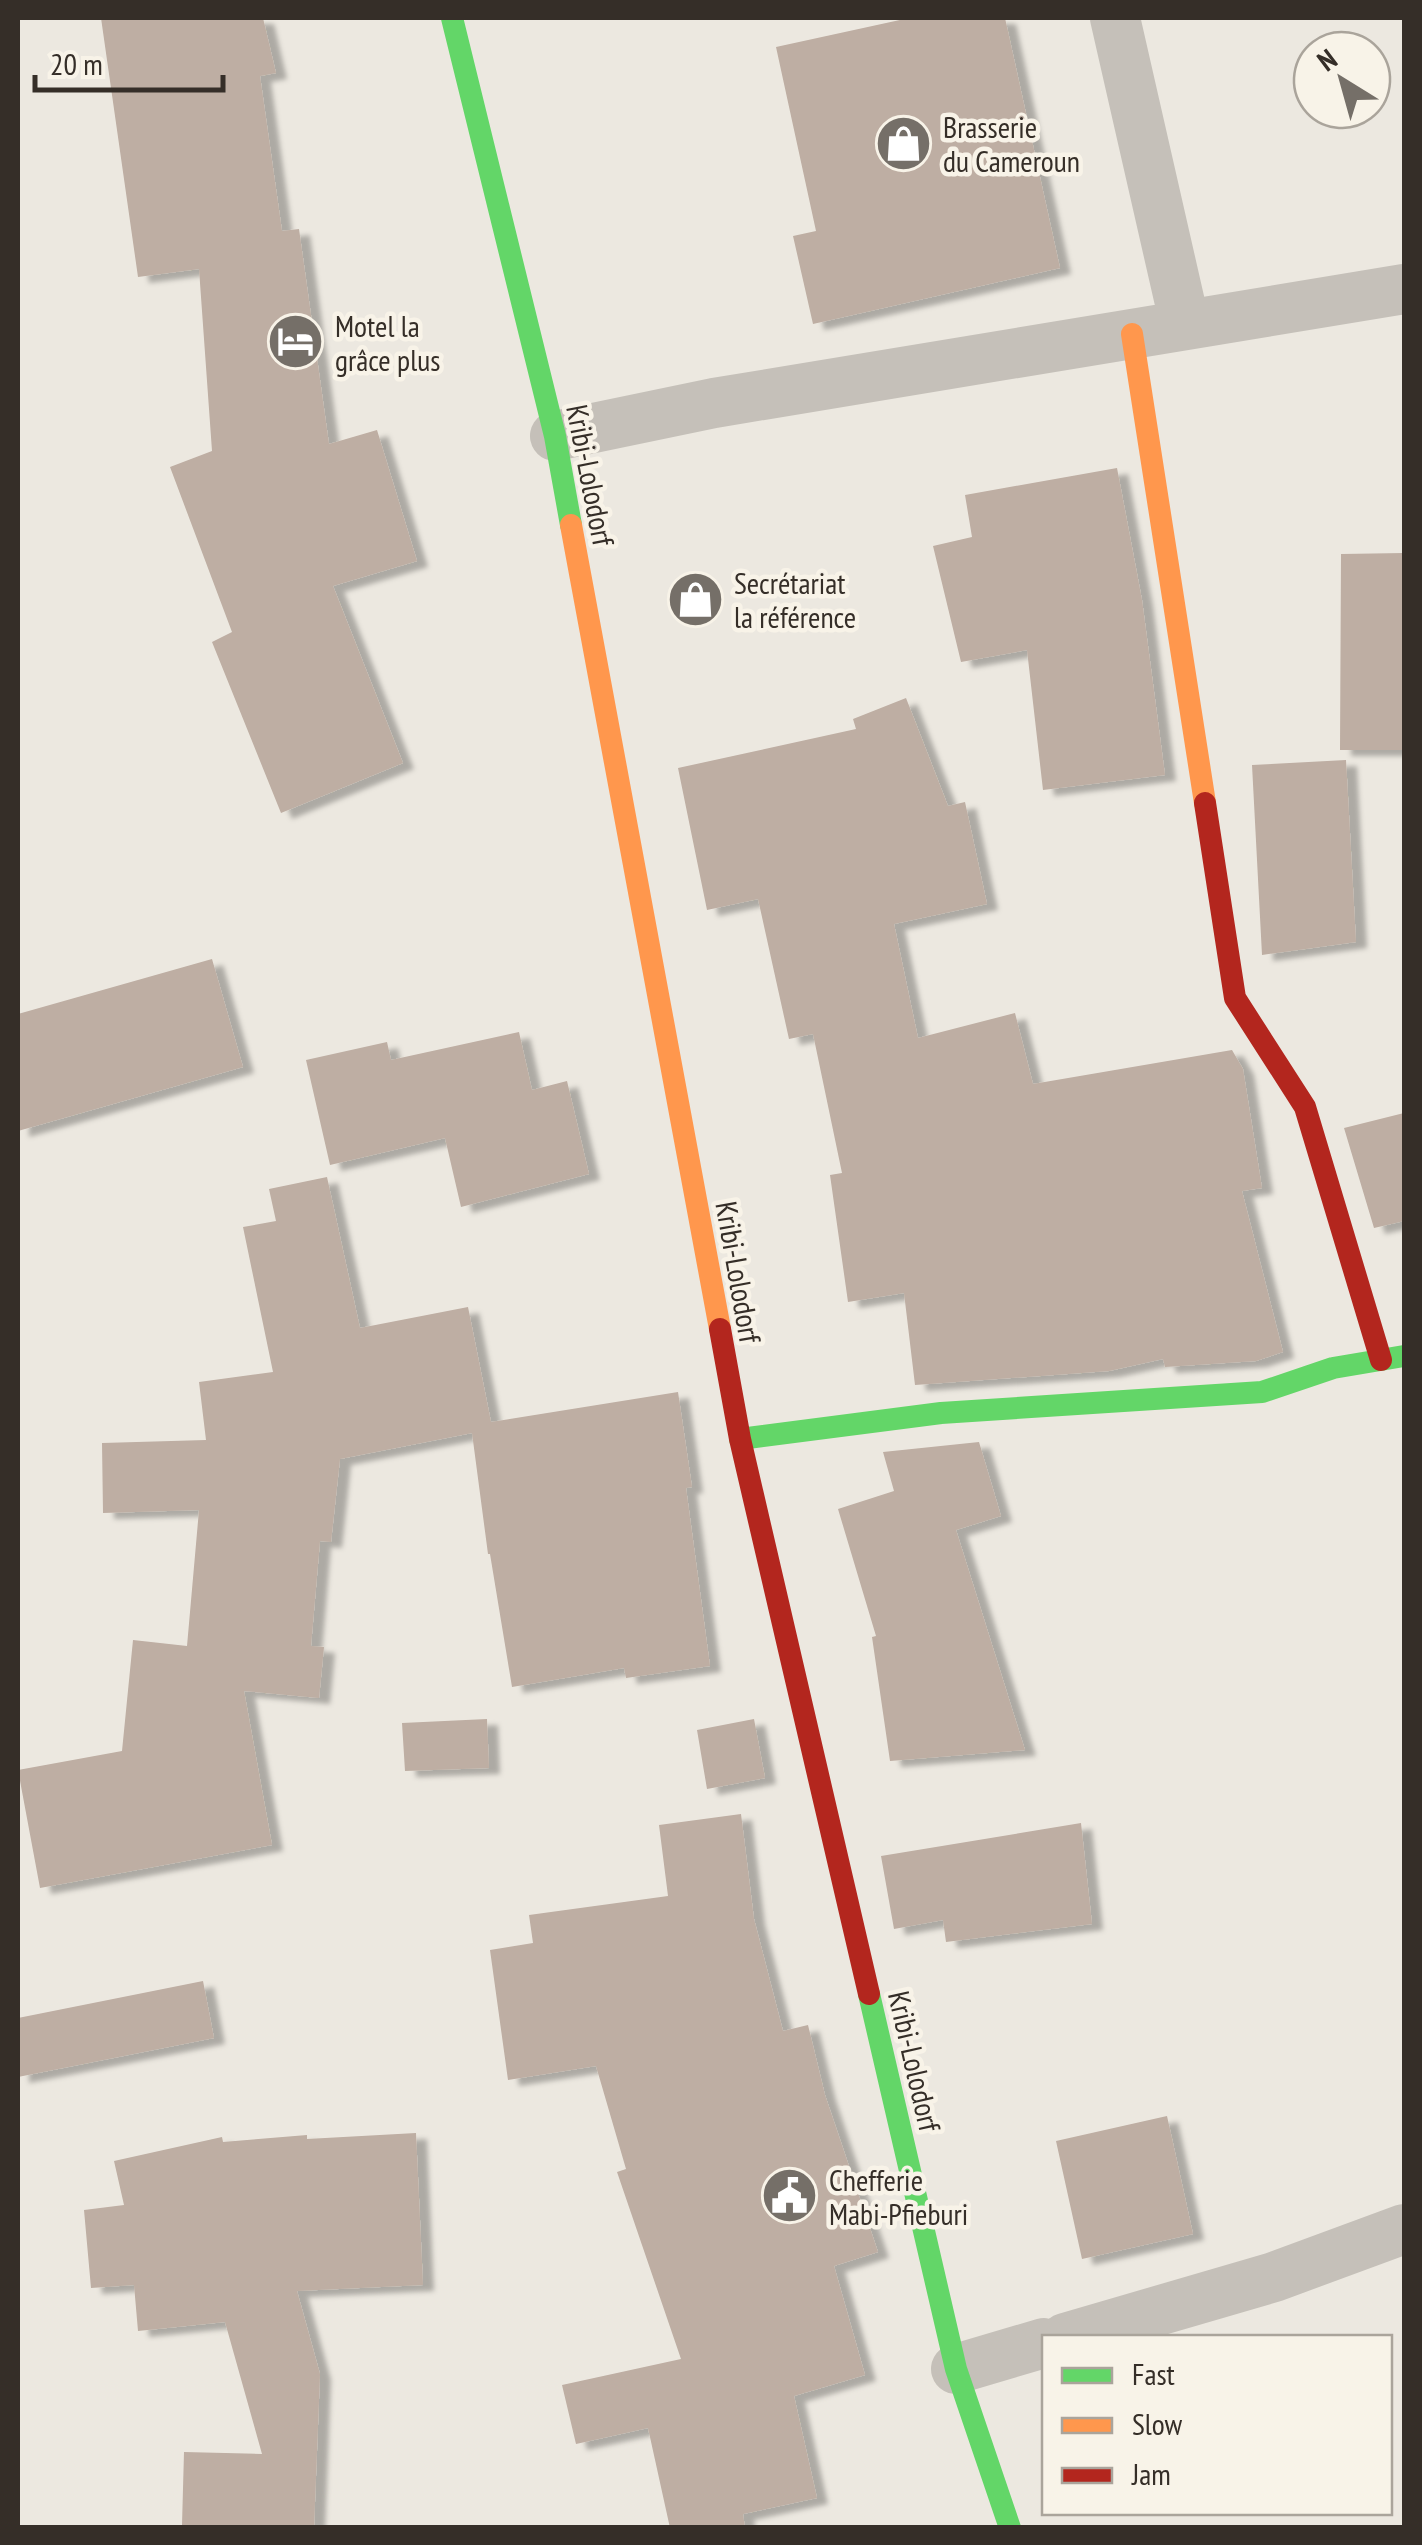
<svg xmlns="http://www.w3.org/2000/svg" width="1422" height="2545" viewBox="0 0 1422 2545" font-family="'PT Sans Narrow',sans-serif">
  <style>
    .building { fill: #beaea3; filter: url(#shadow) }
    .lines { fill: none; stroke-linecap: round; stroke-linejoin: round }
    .street { stroke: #c5c0b9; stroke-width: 50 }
    .fast { stroke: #63d668; stroke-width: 22 }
    .slow { stroke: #ff974d; stroke-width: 22 }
    .jam { stroke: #b3261e; stroke-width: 22 }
    .labels { text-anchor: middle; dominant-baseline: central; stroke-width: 9; stroke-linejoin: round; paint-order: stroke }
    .poi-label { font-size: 30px; fill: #352e28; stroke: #f8f3e8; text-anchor: start }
    .street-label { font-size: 30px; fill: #352e28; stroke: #f8f3e8 }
  </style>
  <defs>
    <filter id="shadow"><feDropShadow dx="11" dy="6" stdDeviation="2.5" flood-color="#0004"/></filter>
  </defs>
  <rect width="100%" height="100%" fill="#ece8e0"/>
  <!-- building -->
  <path class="building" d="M101 18H263L276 73 260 76 282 231 299 229 329 444 377 430 417 561 333 586 403 763 281 813 212 642 232 632 170 467 212 451 199 269 138 277Z
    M909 18H1005L1060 268 813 324 793 236 816 231 776 47Z
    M1117 468 1142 600 1165 775 1043 790 1027 650 961 662 933 546 972 537 965 495Z
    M1404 553V750H1340L1341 554Z
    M906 698 948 806 965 802 987 904 894 924 918 1038 1015 1013 1033 1084 1232 1050 1243 1069 1262 1188 1242 1191 1283 1352 1256 1361 1165 1367 1163 1359 1109 1371 915 1385 904 1293 848 1302 830 1175 842 1173 813 1034 789 1039 758 899 707 910 678 768 856 729 853 719Z
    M1346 760 1356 942 1262 955 1252 765Z
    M212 959 243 1067 18 1131V1014Z
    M519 1032 532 1090 567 1081 589 1174 461 1207 445 1138 330 1165 306 1060 387 1042 391 1060Z
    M1404 1113V1221L1374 1228 1344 1128Z
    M327 1177 360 1328 468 1307 491 1422 678 1392 692 1487 686 1488 710 1666 626 1678 624 1668 512 1687 490 1554H488L472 1433 340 1459 331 1542 320 1541 311 1646 324 1647 319 1698 244 1691 272 1845 40 1888 18 1770 122 1751 133 1640 187 1646 199 1510 103 1513 102 1443 206 1440 199 1382 273 1372 243 1227 276 1221 269 1189Z
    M979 1442 1001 1516 956 1530 1025 1750 890 1761 872 1637 876 1636 838 1509 894 1491 883 1452Z
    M487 1719 489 1768 405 1771 402 1723Z
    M754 1719 765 1778 707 1789 697 1730Z
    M741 1814 754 1919 783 2031 808 2025 825 2095 878 2252 834 2266 865 2375 794 2396 817 2498 743 2514 745 2528H670L648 2428 576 2444 562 2385 681 2359 617 2172 626 2169 596 2066 508 2080 490 1950 533 1943 529 1915 668 1896 659 1825Z
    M1081 1823 1092 1924 946 1942 943 1920 894 1929 881 1856Z
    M203 1981 214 2038 18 2077V2018Z
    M1167 2116 1193 2234 1082 2259 1056 2141Z
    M416 2133 423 2285 297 2291 320 2374 314 2528 182 2525 184 2452 262 2454 225 2322 138 2331 134 2285 91 2288 84 2210 124 2205 114 2161 222 2137 223 2142 307 2135V2139Z"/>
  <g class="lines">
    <!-- street -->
    <path class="street" d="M1115 18 1185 325
      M555 436 714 403 1404 289
      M1065 2338 1274 2277 1404 2229
      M956 2369 1044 2343"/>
    <!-- fast -->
    <path class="fast" d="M452 18 555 436 571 525
      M740 1439 941 1413 1262 1392 1333 1368 1404 1356
      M869 1994 956 2369 1010 2528"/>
    <!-- slow -->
    <path class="slow" d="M1132 334 1205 803
      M571 525 720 1329"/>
    <!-- jam -->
    <path class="jam" d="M1205 803 1235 998 1305 1107 1381 1360
      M720 1329 740 1439 869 1994"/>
  </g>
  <!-- icons -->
  <defs>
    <symbol id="shop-disc" viewBox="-11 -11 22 22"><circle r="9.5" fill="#756f68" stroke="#f8f3e8"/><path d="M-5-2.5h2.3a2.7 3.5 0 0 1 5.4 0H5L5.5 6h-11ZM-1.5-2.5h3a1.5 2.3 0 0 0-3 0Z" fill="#fff"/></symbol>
    <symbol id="hotel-disc" viewBox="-11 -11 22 22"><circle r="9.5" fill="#756f68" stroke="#f8f3e8"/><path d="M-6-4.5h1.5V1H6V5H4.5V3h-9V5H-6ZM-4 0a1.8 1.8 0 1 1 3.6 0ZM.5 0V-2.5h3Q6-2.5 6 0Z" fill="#fff"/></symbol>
    <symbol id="civic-disc" viewBox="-11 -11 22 22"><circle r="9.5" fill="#756f68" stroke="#f8f3e8"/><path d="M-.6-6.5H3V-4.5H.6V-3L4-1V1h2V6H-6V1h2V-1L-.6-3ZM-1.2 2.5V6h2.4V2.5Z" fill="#fff"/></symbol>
  </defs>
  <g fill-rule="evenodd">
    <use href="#shop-disc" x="872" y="112" width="63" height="63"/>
    <use href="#hotel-disc" x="264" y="310" width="63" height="63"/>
    <use href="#shop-disc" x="664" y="568" width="63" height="63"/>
    <use href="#civic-disc" x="758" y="2164" width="63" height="63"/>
  </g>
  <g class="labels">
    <!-- poi labels -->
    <g class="poi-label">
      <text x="943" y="126">Brasserie<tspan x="943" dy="34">du Cameroun</tspan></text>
      <text x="335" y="325">Motel la<tspan x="335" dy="34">grâce plus</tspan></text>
      <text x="734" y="582">Secrétariat<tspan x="734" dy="34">la référence</tspan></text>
      <text x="829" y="2179">Chefferie<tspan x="829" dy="34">Mabi-Pfieburi</tspan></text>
    </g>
    <!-- street labels -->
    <g class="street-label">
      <text transform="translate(591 475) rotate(79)">Kribi-Lolodorf</text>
      <text transform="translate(739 1272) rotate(80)">Kribi-Lolodorf</text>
      <text transform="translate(915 2061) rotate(77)">Kribi-Lolodorf</text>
    </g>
  </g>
  <!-- border -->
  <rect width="1422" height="2545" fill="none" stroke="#352e28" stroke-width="40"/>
  <!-- legend -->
  <rect x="1042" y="2335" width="350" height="180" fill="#f8f3e8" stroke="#aaa49b" stroke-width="2.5"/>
  <rect x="1062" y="2368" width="50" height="15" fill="#63d668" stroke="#aaa49b" stroke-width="2.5"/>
  <text x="1132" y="2385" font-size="30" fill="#352e28">Fast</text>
  <rect x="1062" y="2418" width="50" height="15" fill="#ff974d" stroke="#aaa49b" stroke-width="2.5"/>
  <text x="1132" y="2435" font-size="30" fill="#352e28">Slow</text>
  <rect x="1062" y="2468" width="50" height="15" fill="#b3261e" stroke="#aaa49b" stroke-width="2.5"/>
  <text x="1132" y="2485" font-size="30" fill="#352e28">Jam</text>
  <!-- north arrow -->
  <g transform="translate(1342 80) rotate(323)"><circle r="48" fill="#f8f3e8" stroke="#aaa49b" stroke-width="2.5"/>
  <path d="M0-8L18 38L0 25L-18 38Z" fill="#756f68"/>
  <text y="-15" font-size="28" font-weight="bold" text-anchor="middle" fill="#352e28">N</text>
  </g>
  <!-- scale -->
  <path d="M35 75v15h188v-15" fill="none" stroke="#352e28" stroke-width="5"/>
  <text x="50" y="75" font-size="30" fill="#352e28" stroke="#f8f3e8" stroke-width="8" paint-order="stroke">20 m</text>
</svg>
